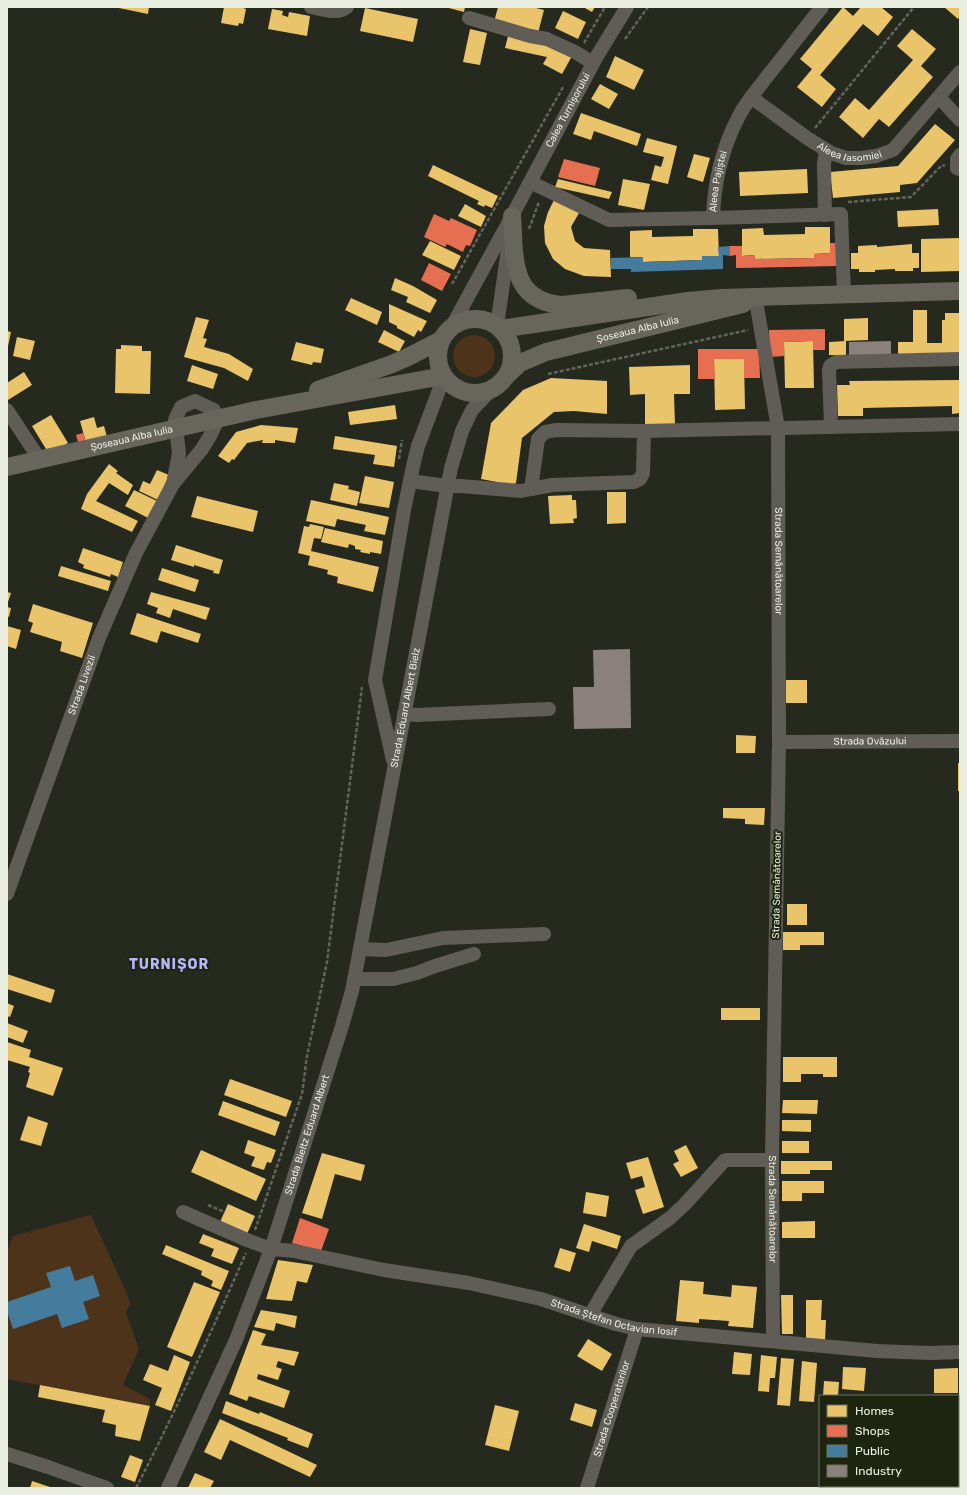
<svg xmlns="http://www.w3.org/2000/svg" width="967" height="1495" viewBox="0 0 967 1495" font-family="Rubik,sans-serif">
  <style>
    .green { fill: #4e331b }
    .homes { fill: #e9c46a }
    .shops { fill: #e76f51 }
    .public { fill: #457b9d }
    .industry { fill: #8a817c }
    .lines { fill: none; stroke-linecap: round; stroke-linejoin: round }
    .path { stroke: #64645d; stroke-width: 2.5; stroke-dasharray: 4 2; stroke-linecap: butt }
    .minor { stroke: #5f5d55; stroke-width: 14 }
    .major { stroke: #67655c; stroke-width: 18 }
    .labels { text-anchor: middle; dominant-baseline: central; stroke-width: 4; stroke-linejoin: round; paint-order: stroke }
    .street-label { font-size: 10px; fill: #e9eee0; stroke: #1d240f }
    .district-label { font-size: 14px; font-weight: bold; letter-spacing: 1px; fill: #bab6fd; stroke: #1d240f }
  </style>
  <rect width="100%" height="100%" fill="#26291e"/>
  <!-- green -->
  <path class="green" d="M453 356a21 21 0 1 1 42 0a21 21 0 1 1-42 0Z
    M91 1215 127 1294 130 1304 126 1313 139 1349 123 1385 150 1399V1406L7 1379V1252L13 1236Z"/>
  <!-- homes -->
  <path class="homes" d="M114 7H149L148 14Z
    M224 7H243V8L246 9 243 24 239 23 238 26 221 23Z
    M445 7H465L464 12Z
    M498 7H532L544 10 538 33 494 22Z
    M583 7H595L592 12Z
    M843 7 853 16 861 7H881L893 17 878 36 863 24 820 75 836 89 822 107 797 87 812 69 800 59Z
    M944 7H960V16L958 19Z
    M365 8 418 19 413 42 360 31Z
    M272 9 283 11 282 15 288 17 289 12 310 16 307 36 268 29Z
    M563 11 586 22 578 39 555 28Z
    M470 29 487 33 480 65 463 62Z
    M912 29 936 49 921 66 933 77 889 127 879 119 863 138 839 117 855 98 869 110 913 60 897 46Z
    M508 36 552 46 572 56 562 74 543 64 547 57 505 48Z
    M615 56 644 70 634 90 606 77Z
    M600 84 618 94 609 109 591 99Z
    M581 113 641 134 637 146 594 131 591 140 573 134Z
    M935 124 955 140 917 183 900 185V192L833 198 830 172 898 166Z
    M647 138 677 146 668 184 651 180 655 165 661 167 664 157 643 152Z
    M694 154 710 158 703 182 687 177Z
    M433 165 498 196 492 208 485 205 484 207 477 204 479 201 428 176Z
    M807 169 808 193 740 196 739 172Z
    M558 179 612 192 609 199 555 187Z
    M623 179 650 184 644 210 618 205Z
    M555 198 579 213 571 227 575 241 584 248 610 250 611 277 584 276 565 269 553 259 545 243 544 226 548 212Z
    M465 204 486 216 481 227 458 216Z
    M938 209 939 225 898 227 897 211Z
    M805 227H830V253L814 254V258L755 259V255L742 256V229L763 228 764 235 805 234Z
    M693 229H718L719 256H702V260L643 262V257H630V231L652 230V237L693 236Z
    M960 238V271L921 272V239Z
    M430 241 461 256 454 270 422 255Z
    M912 244V253H919V268H913V271H895V269L875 270V272H859V269H851V253H858V246L877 245V247Z
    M395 278 413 286 437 300 430 313 406 302 408 297 391 290Z
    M351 298 382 312 377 325 345 310Z
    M389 304 427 321 421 332 418 330 414 337 397 328V326L389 322Z
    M913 310H927V343H942V320H945V313H960V355L898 354V342H913Z
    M196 317 209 320 203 338 207 339 204 347 229 354 253 369 248 381 224 368 184 357Z
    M868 318V340L844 341V319Z
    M384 330 405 341 399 352 378 342Z
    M7 331 11 332 8 346H7Z
    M17 337 35 341 30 360 13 356Z
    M813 341 814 388H785L784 342Z
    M846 341V355H829V342Z
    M296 342 324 349 321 363 313 362 312 365 291 360Z
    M121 345 142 346V351H151L150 394 115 393 116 349H121Z
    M714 359H744L745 409 715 410Z
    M192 365 218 374 213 389 187 381Z
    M690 365V394H674L675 425 645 426V394L630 395 629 367Z
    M24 372 32 385 8 400 7 398V383Z
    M551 378 607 381V414L574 411 554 412 522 438 516 483 512 485 481 479 491 423 523 390Z
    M960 380V413L952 414V406L863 408V416H838L837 385H850L849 381Z
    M395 405 397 419 350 425 348 412Z
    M51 415 68 443 49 454 32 426Z
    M94 417 97 428 104 426 107 437 86 443 80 421Z
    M261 425 298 428 295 443 275 440V443H262L263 440 247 443 234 460 232 459 229 463 218 456 236 432Z
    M335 436 397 446 394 467 373 464 375 455 333 449Z
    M109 464 118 471 116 473 133 485 128 495 109 483 96 501 138 521 132 532 81 509 87 494Z
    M157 470 169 475 158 500 139 491 143 481 150 484Z
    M365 476 394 482 389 508 359 503Z
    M334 483 349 486 348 489 360 492 357 506 330 500Z
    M134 490 157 501 148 518 125 506Z
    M607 492H626V523L607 524Z
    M572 495V500H576L577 518 573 519 574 523 550 524 548 496Z
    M197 496 258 511 253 532 191 517Z
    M311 500 389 517 385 535 364 531 366 525 337 519 335 527 306 521Z
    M310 524 324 527 321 539 314 538 311 551 379 567 373 592 337 583 338 577 327 574 328 570 308 565 310 556 298 553 304 526 309 527Z
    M325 528 383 541 381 554 370 552V554L360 552 361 550 355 549V546L349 544 348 548 321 542Z
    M176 545 223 560 219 574 213 573 214 571 194 565V567L171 560Z
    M83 548 123 562 118 577 111 574 110 577 83 568 84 565 78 562Z
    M61 566 111 581 108 591 58 576Z
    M162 568 199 580 195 592 158 580Z
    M7 592 11 593 7 605Z
    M151 592 210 608 206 620 173 609 170 618 156 613 158 608 147 604Z
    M33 604 93 623 82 658 60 651 62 642 30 632 33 623 28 621Z
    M7 607 11 608 9 617 7 616Z
    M137 613 201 634 198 643 161 631 157 643 130 634Z
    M7 626 21 630 16 649 7 646Z
    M786 680H807V703H786Z
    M736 735 756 736 755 753H736Z
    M958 763H960V791H958Z
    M723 808H765L764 825 745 824V819L723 818Z
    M787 904H807V925H787Z
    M783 932H824V945H800V950H783Z
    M7 974 55 990 51 1003 7 989Z
    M7 1003 14 1006 10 1017 7 1016Z
    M721 1008H760V1020H721Z
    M7 1023 28 1031 23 1043 7 1037Z
    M7 1042 31 1050 29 1057 63 1068 53 1096 26 1087 30 1073 28 1072 30 1067 7 1060Z
    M783 1057H837V1077H823V1074H801V1082H783Z
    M230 1079 292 1101 286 1117 224 1095Z
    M783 1100H818L817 1114 782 1113Z
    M223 1101 280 1122 275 1136 218 1115Z
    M28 1116 48 1123 41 1146 20 1140Z
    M782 1120H811V1132L782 1131Z
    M248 1140 276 1150 271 1163 267 1162 264 1170 251 1166 255 1157 244 1153Z
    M782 1141H809V1153H782Z
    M686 1145 698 1168 681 1177 673 1164 679 1161 674 1151Z
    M201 1150 266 1179 256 1201 191 1172Z
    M322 1153 365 1165 361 1181 335 1174 322 1219 302 1213Z
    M648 1157 664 1207 643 1214 635 1190 645 1187 642 1176 631 1179 626 1163Z
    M781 1161H832V1170H810V1174H781Z
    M782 1181H824V1193H802V1201H782Z
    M586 1192 609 1196 606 1217 583 1213Z
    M228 1204 255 1216 247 1234 220 1222Z
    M815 1221V1238H782V1222Z
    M584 1224 621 1236 617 1249 592 1241 589 1252 576 1248Z
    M203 1234 239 1248 232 1264 211 1256 214 1249 199 1243Z
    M166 1245 229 1271 221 1290 211 1286 213 1281 201 1275 202 1271 162 1254Z
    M560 1248 576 1253 570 1272 554 1267Z
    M278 1260 313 1265 307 1283 297 1281 292 1301 266 1299Z
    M680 1280 704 1282 703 1294 731 1297 732 1285 757 1287 753 1328 728 1326 729 1321 699 1319V1323L676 1321Z
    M194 1282 220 1292 192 1357 167 1347Z
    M781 1295H793V1334H782Z
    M806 1300H822L821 1320H826L825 1341H806Z
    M261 1310 297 1316 295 1328 276 1323 274 1331 254 1327Z
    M253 1330 266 1334 261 1345 299 1352 294 1366 278 1361 276 1367 282 1369 278 1380 258 1374 257 1379 290 1391 284 1408 249 1396 247 1401 229 1394Z
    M588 1339 612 1354 602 1371 577 1356Z
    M734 1352 752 1354 750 1375 732 1374Z
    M174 1355 190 1362 171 1411 155 1405 162 1388 143 1380 150 1364 168 1371Z
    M761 1355 777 1357 775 1378H770L769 1392 758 1391Z
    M781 1358 794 1359 790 1406 777 1405Z
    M802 1361 817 1363 814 1402 799 1401Z
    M843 1367 866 1368 864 1391 842 1389Z
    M958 1368V1393H934V1369Z
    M824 1381 839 1382 838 1396H823Z
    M40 1385 150 1406 140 1441 115 1436 116 1425 102 1422 105 1410 38 1397Z
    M226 1401 259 1414 260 1412 313 1434 308 1448 287 1440 288 1438 222 1413Z
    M575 1403 597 1410 592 1427 570 1420Z
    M495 1405 519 1411 509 1451 485 1445Z
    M220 1419 317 1465 310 1477 230 1440 221 1460 204 1452Z
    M130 1455 143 1460 135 1482 121 1477Z
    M195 1473 214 1481 210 1488H188Z
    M32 1481 53 1488H30Z"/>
  <!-- shops -->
  <path class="shops" d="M564 159 600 168 595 186 558 177Z
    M434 214 449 221 451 218 477 230 470 246 466 245 463 252 447 244 445 247 424 237Z
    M830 243H836L837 266 736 268V255L730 256V246H742V256L755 255V259L814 258V254L830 253Z
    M429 263 451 274 442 291 421 280Z
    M825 329V350H813V341L784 342V356L770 357 769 330Z
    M698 349H759L760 378H744V359H714L715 379H698Z
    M83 433 86 443 79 445 76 435Z
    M300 1218 329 1229 321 1251 292 1243Z"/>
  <!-- public -->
  <path class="public" d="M730 246V256L723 255V269L631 272V269H611V258L643 257V262L702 260V256H719L718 247Z
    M70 1266 75 1281 93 1275 100 1296 83 1302 89 1319 62 1328 57 1314 13 1329 7 1311V1302L51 1287 46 1273Z"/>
  <!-- industry -->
  <path class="industry" d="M891 341V355H849V342Z
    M630 649 631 728 574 729 573 687H594L593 650Z"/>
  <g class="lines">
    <!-- path -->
    <path class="path" d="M625 39 648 7
      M584 43 605 7
      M815 128 914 7
      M848 202 911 197 942 165 945 166
      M529 229 539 202
      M452 284 563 87
      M548 374 748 330
      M399 459 402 440
      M208 1205 225 1212
      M255 1230 302 1094 307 1056 327 962 362 687
      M136 1488C176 1411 211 1332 246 1253"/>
    <!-- minor -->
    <g class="minor">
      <path d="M311 7C321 9 338 15 347 7"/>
      <path d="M469 18 530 36 547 39 575 52 593 63"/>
      <path id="s1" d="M751 97 807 138 831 153 846 158H861L876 156 893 150 960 72"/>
      <path d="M939 97 960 120"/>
      <path d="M960 155 957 159V168L960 169"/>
      <path d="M530 182 609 220 713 218 841 214 844 294"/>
      <path d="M825 215 824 164 826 150"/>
      <path id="s2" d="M713 218C714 183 722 148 739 116 746 101 759 88 769 74 787 52 804 29 822 7"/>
      <path id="s3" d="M756 301 778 428 779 742 772 1160 773 1341"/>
      <path id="s4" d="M452 326 512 216 597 56 627 7"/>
      <path d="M497 326 509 242"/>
      <path d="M7 410 40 460"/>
      <path d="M831 427 829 370 830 366 836 362 960 359"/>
      <path d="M410 481 447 486H460L521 491 531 489 538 439 545 432 557 430 644 431 960 424"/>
      <path d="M531 489 552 485 634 482 640 479 643 473 644 431"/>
      <path d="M404 714 417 715 549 709"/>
      <path id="s5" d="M779 742 960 741"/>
      <path d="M393 760 375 680 404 510 414 462 418 446 444 377"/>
      <path id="s6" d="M7 894 99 638 136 553 173 484 202 449 210 436 218 419 214 410 195 401 181 407 175 420 179 453 173 484"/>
      <path d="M360 949 386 950 443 938 544 934"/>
      <path d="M354 979H393L417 973 435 966 474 954"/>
      <path id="s7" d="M183 1212 247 1240 271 1249 294 1251 384 1270 469 1283 541 1299 616 1324 637 1329 877 1351 930 1353 960 1352"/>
      <path d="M590 1315 631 1246 670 1218 685 1204 724 1161 727 1160H772"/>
      <path d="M7 1454 48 1467 107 1488"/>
      <path id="s8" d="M168 1488 236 1340 271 1249 342 1026 352 991 359 954 451 468 462 431 472 410 493 388"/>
      <path id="s9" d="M587 1488 637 1329"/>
    </g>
    <!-- major -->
    <g class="major">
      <path d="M512 216C515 256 509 301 562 305L628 298"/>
      <circle cx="475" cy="356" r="37"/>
      <path d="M501 329 688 301 721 298 960 291"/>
      <path id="s10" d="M508 374 520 363 546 352 743 304"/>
      <path d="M318 390 392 364 408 357 441 340"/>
      <path id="s11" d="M7 467 256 410 443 376"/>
    </g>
  </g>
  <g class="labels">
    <!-- street labels -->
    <g class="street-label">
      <text stroke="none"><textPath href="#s4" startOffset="245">Calea Turnișorului</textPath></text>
      <text stroke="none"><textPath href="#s1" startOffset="116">Aleea Iasomiei</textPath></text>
      <text stroke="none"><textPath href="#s2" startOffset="37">Aleea Pajiștei</textPath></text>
      <text stroke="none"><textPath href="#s10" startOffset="139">Șoseaua Alba Iulia</textPath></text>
      <text stroke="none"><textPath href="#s11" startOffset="128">Șoseaua Alba Iulia</textPath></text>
      <text stroke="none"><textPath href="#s3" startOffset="262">Strada Semănătoarelor</textPath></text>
      <text stroke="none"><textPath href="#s6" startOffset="222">Strada Livezii</textPath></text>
      <text stroke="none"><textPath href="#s8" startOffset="819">Strada Eduard Albert Bielz</textPath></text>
      <text stroke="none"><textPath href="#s5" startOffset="91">Strada Ovăzului</textPath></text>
      <text transform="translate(777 885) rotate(-89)">Strada Semănătoarelor</text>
      <text stroke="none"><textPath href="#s8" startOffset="380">Strada Bieltz Eduard Albert</textPath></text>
      <text stroke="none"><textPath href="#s3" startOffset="910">Strada Semănătoarelor</textPath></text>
      <text stroke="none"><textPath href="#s7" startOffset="446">Strada Ștefan Octavian Iosif</textPath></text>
      <text stroke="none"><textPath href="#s9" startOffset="83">Strada Cooperatorilor</textPath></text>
    </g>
    <!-- district labels -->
    <g class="district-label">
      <text x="169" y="964">TURNIȘOR</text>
    </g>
  </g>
  <!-- border -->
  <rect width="967" height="1495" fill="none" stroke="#e9eee0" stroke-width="16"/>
  <!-- legend -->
  <rect x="819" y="1395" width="140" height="92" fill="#1d240f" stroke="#6f7563"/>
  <rect x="827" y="1405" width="20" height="12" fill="#e9c46a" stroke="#6f7563"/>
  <text x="855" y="1415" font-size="12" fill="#e9eee0">Homes</text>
  <rect x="827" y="1425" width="20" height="12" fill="#e76f51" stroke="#6f7563"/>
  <text x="855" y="1435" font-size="12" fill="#e9eee0">Shops</text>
  <rect x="827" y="1445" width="20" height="12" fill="#457b9d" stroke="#6f7563"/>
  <text x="855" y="1455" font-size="12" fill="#e9eee0">Public</text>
  <rect x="827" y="1465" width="20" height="12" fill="#8a817c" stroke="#6f7563"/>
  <text x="855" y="1475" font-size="12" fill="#e9eee0">Industry</text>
</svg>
